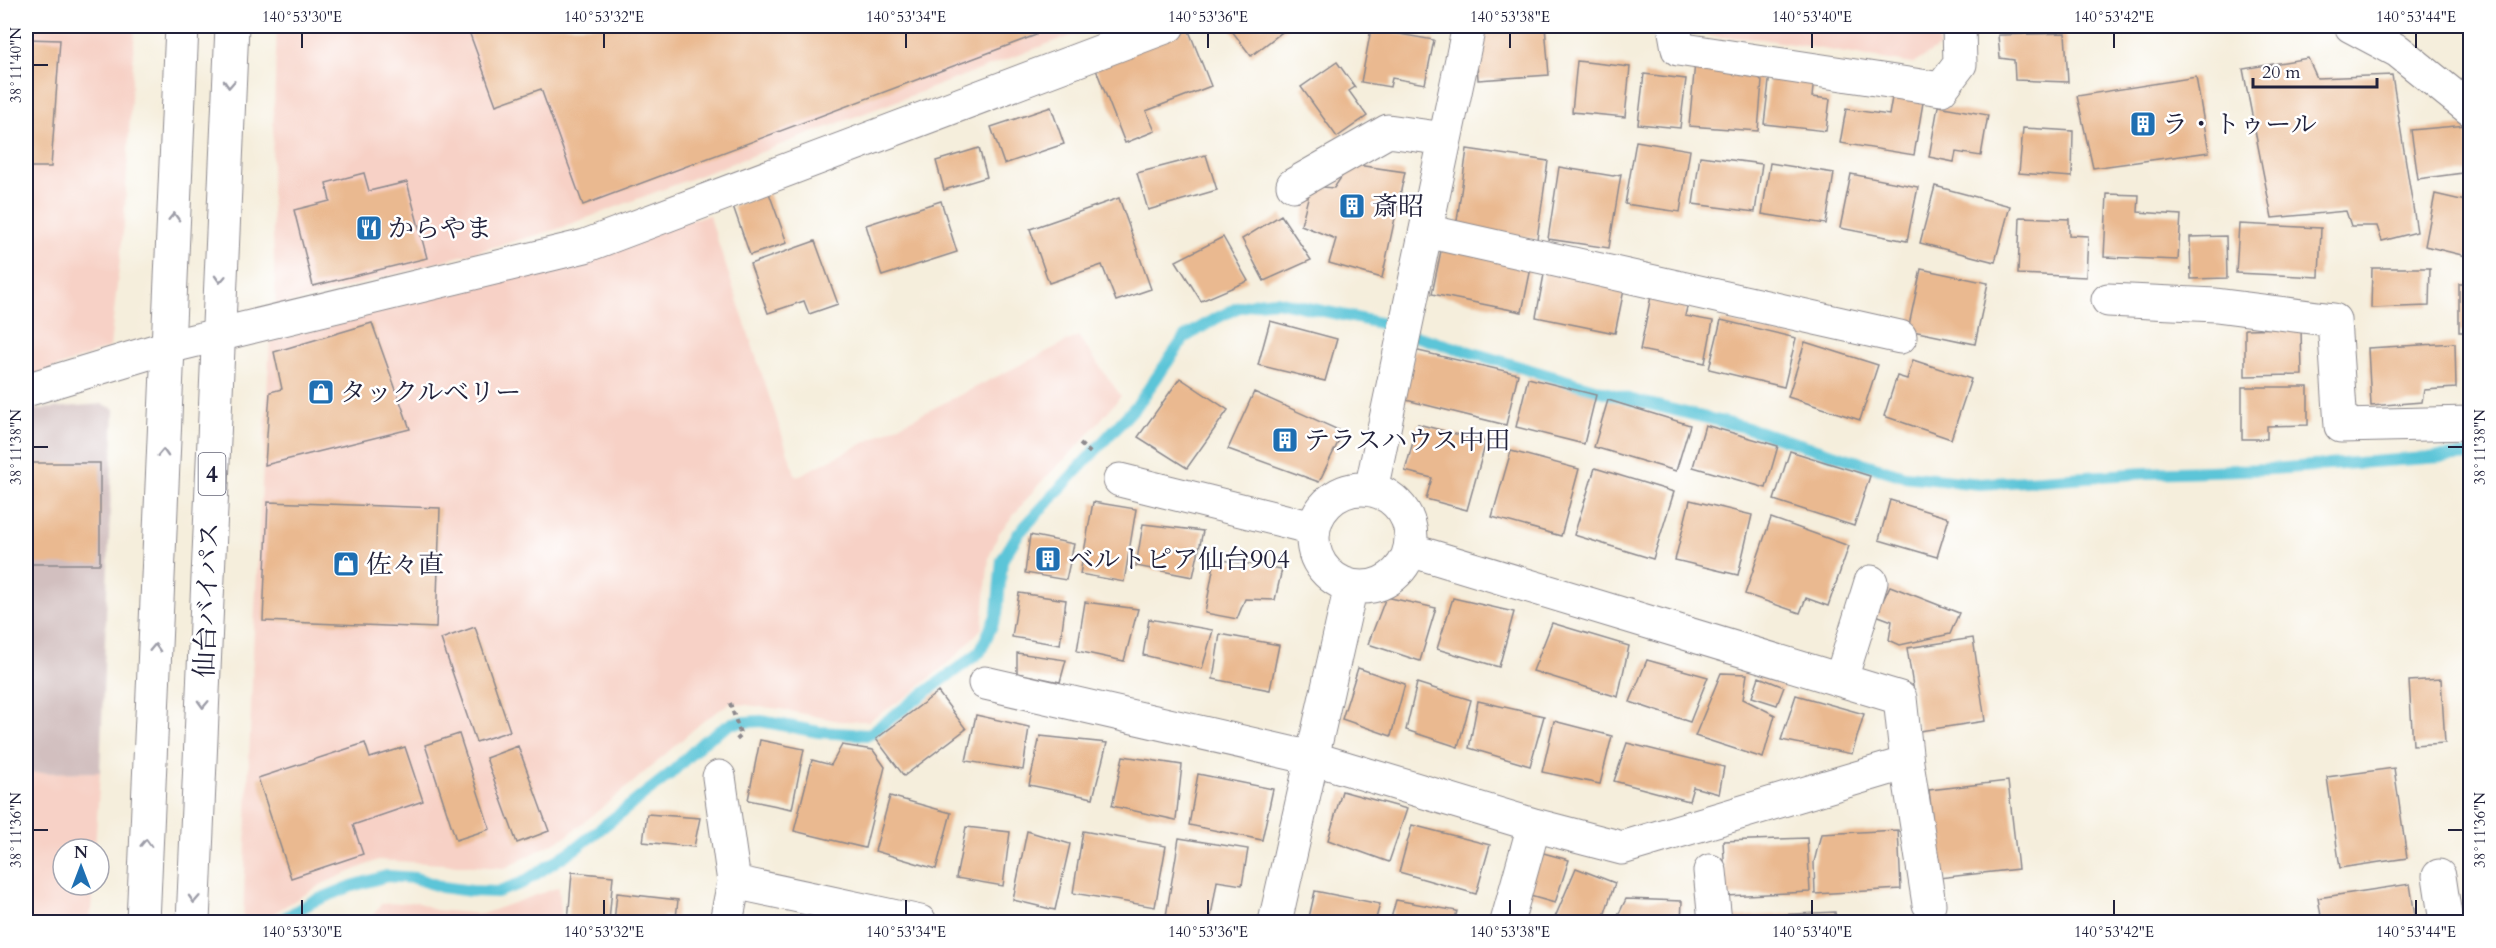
<svg xmlns="http://www.w3.org/2000/svg" width="2496" height="948" viewBox="0 0 2496 948" font-family="Cardo,'Noto Serif JP',serif">
  <style>
    .built { fill: #f7d1c6 }
    .industrial { fill: #d2bfbf }
    .lines { fill: none; stroke-linecap: round; stroke-linejoin: round }
    .stream { stroke: #5cc5d8; stroke-width: 12 }
    .building { fill: #eab990 }
    .minor-casing { stroke: #8c888c; stroke-width: 35 }
    .highway-casing { stroke: #8c888c; stroke-width: 35 }
    .path { stroke: #8c888c; stroke-width: 4; stroke-dasharray: 4.5 4.5; stroke-linecap: butt }
    .minor { stroke: #fff; stroke-width: 33 }
    .highway { stroke: #fff; stroke-width: 33 }
    .oneway { stroke: #9c9ca7 }
    .ticks { fill: none; stroke: #22223b; stroke-width: 2 }
    .labels { text-anchor: middle; dominant-baseline: central; stroke-width: 5; stroke-linejoin: round; paint-order: stroke }
    .shield { fill: #fff; stroke: #646476; stroke-width: 1.5 }
    .shield-label { font-size: 24px; font-weight: bold; fill: #22223b }
    .poi-label { font-size: 26px; fill: #22223b; stroke: #fff; text-anchor: start }
    .street-label { font-size: 26px; fill: #22223b; stroke: #fff }
    .neatline { fill: none; stroke: #22223b; stroke-width: 2 }
    .ticks-label { font-size: 15px; text-anchor: middle; fill: #22223b }
  </style>
  <rect width="100%" height="100%" fill="#fff"/>
  <filter id="ink" filterUnits="userSpaceOnUse"><feTurbulence type="fractalNoise" baseFrequency=".0167" numOctaves="2"/><feDisplacementMap in="SourceGraphic" scale="12" xChannelSelector="R" yChannelSelector="G"/><feConvolveMatrix kernelMatrix="1 2 1 2 8 2 1 2 1" color-interpolation-filters="sRGB"/></filter>
  <filter id="wash" filterUnits="userSpaceOnUse"><feTurbulence type="fractalNoise" baseFrequency=".008" numOctaves="4" result="noise"/><feDisplacementMap in="SourceGraphic" scale="24" xChannelSelector="R" yChannelSelector="G"/><feGaussianBlur stdDeviation="1.35" result="paint"/><feColorMatrix in="noise" values="0 0 0 0 0 0 0 0 0 0 0 0 0 0 0 0 0 1.4 0 .05"/><feComposite in="paint" operator="in"/></filter>
  <g filter="url(#wash)">
    <rect width="100%" height="100%" fill="#f5eedc"/>
    <!-- built -->
    <path class="built" d="M26 26H135L124 224 110 347 26 379Z
      M277 26H1107L1058 40 555 230 276 307 271 188Z
      M1695 26H1938L1939 47 1913 64 1762 39 1707 36Z
      M709 215 796 477 1078 336 1121 396 1080 444 1039 484 999 533 989 557 982 628 956 656 912 693 869 721H839L780 709 730 703 702 722 637 779 567 836 505 868 378 860 324 883 259 922H243L254 627 270 341Z
      M100 772 95 849H63V885H93L90 922H26V773Z
      M559 887 562 922H368L381 904 417 902 435 910 482 914Z"/>
    <!-- industrial -->
    <path class="industrial" d="M103 404 114 409 100 772 26 773V410Z"/>
    <g class="lines">
      <!-- stream -->
      <path class="stream" d="M278 922 312 902 352 886 387 876 415 878 442 887 471 891 497 892 522 883 576 848 670 774 704 741 732 723 761 721 819 732 868 735 980 652 997 614 1002 560 1018 534 1138 404 1185 337 1215 319 1237 308 1257 303 1276 301 1380 323 1415 336 1628 399 1744 427 1904 476 1980 484 2146 473 2271 469 2470 455"/>
    </g>
    <g id="blocks">
      <!-- building -->
      <path class="building" d="M467 26H1032L1036 35 583 205 541 89 496 105Z
        M1172 26H1187L1211 86 1146 111 1155 131 1125 143 1091 57Z
        M1239 26H1290L1251 56 1232 31Z
        M1475 26H1545L1549 75 1478 80Z
        M1371 29 1434 40 1425 84 1392 78 1390 87 1361 82Z
        M2065 33 2068 82 2015 80 2014 60 2000 58 1998 35Z
        M26 39 60 40 51 167H26Z
        M2308 58 2317 78 2392 75 2417 232 2382 241 2377 226H2351L2346 211 2272 218 2243 69Z
        M1577 61 1630 67 1625 117 1572 112Z
        M1337 62 1355 87 1349 91 1367 116 1337 137 1301 87Z
        M1695 63 1753 71 1762 81 1758 131 1689 126Z
        M1770 73 1814 78 1812 97 1830 99 1826 131 1764 124Z
        M1644 74 1686 79 1680 128 1638 124Z
        M2196 77 2209 152 2093 168 2077 96Z
        M1894 86 1925 91 1914 155 1840 143 1846 109 1889 115Z
        M1938 106 1988 115 1981 156 1956 152 1954 162 1929 157Z
        M1051 107 1064 144 1004 164 991 127Z
        M2467 125 2470 172 2418 179 2411 130Z
        M2023 128 2073 131 2072 177 2019 173Z
        M1636 141 1690 150 1680 212 1625 204Z
        M979 148 987 177 944 190 936 161Z
        M1467 149 1548 161 1537 239 1456 228Z
        M1206 155 1217 190 1148 210 1137 173Z
        M1700 156 1762 164 1755 212 1693 204Z
        M1770 163 1834 173 1826 224 1762 214Z
        M1350 164 1405 172 1382 278 1329 263 1336 239 1301 225 1311 186 1334 188Z
        M1559 167 1613 176 1621 174 1609 248 1548 239Z
        M364 173 369 191 407 182 427 258 313 286 294 210 330 201 326 183Z
        M1851 174 1918 187 1907 241 1840 228Z
        M1935 186 2010 206 1995 262 1920 243Z
        M769 193 787 243 750 255 733 206Z
        M2107 194 2139 195 2138 212 2181 215 2178 260 2104 257Z
        M2435 194 2470 202V257L2425 246Z
        M1119 198 1151 289 1116 301 1102 265 1049 283 1030 229Z
        M941 201 957 252 882 276 866 225Z
        M1281 215 1311 260 1264 281 1242 239Z
        M2020 217 2069 219V235L2088 236 2086 277 2018 274Z
        M2239 224 2321 228 2319 277 2236 273Z
        M2226 236 2227 278 2191 279 2190 237Z
        M1223 237 1248 281 1201 301 1176 261Z
        M815 241 838 304 809 314 804 301 768 313 750 264Z
        M1442 246 1532 263 1522 312 1432 294Z
        M2372 268H2430L2429 306 2371 308Z
        M1545 269 1625 285 1615 333 1536 317Z
        M1921 269 1988 283 1975 344 1908 330Z
        M2459 284H2470V332H2459Z
        M1651 296 1688 303 1685 316 1713 321 1705 363 1640 350Z
        M1721 320 1796 338 1784 387 1709 369Z
        M1270 321 1337 339 1325 381 1258 365Z
        M372 323 410 429 265 465 270 392 282 389 274 352Z
        M2301 328 2302 375 2245 376V329Z
        M1805 342 1878 365 1860 420 1788 397Z
        M2455 343 2456 388 2424 390 2422 402 2371 406 2368 348Z
        M1414 350 1518 374 1506 425 1402 399Z
        M1913 360 1971 379 1951 439 1884 416 1897 376 1907 379Z
        M1180 378 1228 410 1187 468 1138 437Z
        M1528 378 1596 395 1584 444 1516 427Z
        M2242 387H2308V425L2267 426V439H2242Z
        M1254 392 1343 432 1319 482 1228 449Z
        M1608 400 1690 425 1676 471 1594 447Z
        M1418 424 1486 442 1467 510 1426 499 1432 478 1405 471Z
        M1705 425 1778 446 1766 488 1693 467Z
        M1511 451 1579 469 1561 536 1492 517Z
        M1790 451 1870 476 1854 526 1774 500Z
        M26 463H100V564H26Z
        M1595 468 1674 492 1653 559 1574 535Z
        M1690 500 1752 515 1738 575 1675 560Z
        M1890 500 1949 518 1937 557 1879 540Z
        M268 502 440 508 436 628 263 621Z
        M1093 502 1136 509 1124 582 1080 574Z
        M1771 518 1849 546 1828 606 1806 598 1800 613 1745 594Z
        M1143 524 1203 531 1193 577 1136 566Z
        M1030 535 1074 544 1066 580 1025 573Z
        M1215 559 1282 569 1275 600 1245 599 1237 619 1205 613Z
        M1890 586 1959 613 1950 634 1900 645 1889 640 1892 621 1876 615Z
        M1019 593 1066 600 1060 645 1012 637Z
        M1386 597 1436 608 1420 661 1368 644Z
        M1453 598 1514 612 1499 667 1437 649Z
        M1085 602 1138 609 1124 661 1077 651Z
        M1149 619 1213 630 1202 669 1143 655Z
        M1552 623 1629 646 1618 697 1533 671Z
        M475 627 510 731 476 742 441 639Z
        M1220 634 1279 645 1270 690 1213 679Z
        M1973 638 1985 721 1920 731 1907 648Z
        M1017 653 1066 660 1060 682 1017 673Z
        M1647 660 1708 677 1690 722 1630 702Z
        M1358 668 1405 684 1391 736 1342 719Z
        M1721 673 1747 674 1743 699 1775 715 1763 758 1695 736Z
        M1759 677 1784 687 1777 705 1752 697Z
        M2441 679 2445 743 2413 745 2409 681Z
        M1417 683 1471 700 1458 747 1406 730Z
        M938 692 966 729 904 776 876 739Z
        M1796 695 1864 714 1852 754 1781 740Z
        M1478 701 1544 716 1530 766 1469 748Z
        M976 715 1029 727 1023 770 966 761Z
        M1554 721 1612 736 1600 784 1542 772Z
        M459 734 490 829 456 840 425 745Z
        M1040 736 1107 743 1093 798 1029 785Z
        M760 740 804 749 792 809 748 800Z
        M365 743 370 758 405 747 423 801 353 825 363 854 291 878 258 778Z
        M1627 743 1724 767 1719 794 1693 787 1689 801 1614 781Z
        M842 745 873 750 885 767 865 848 794 831 812 760 831 765Z
        M518 746 549 831 517 843 486 758Z
        M1123 756 1182 765 1176 820 1112 806Z
        M2394 768 2407 858 2340 868 2327 777Z
        M1198 774 1273 789 1262 840 1189 825Z
        M2008 781 2018 869 1939 878 1929 790Z
        M1342 791 1407 809 1389 862 1328 840Z
        M890 796 951 813 936 869 875 851Z
        M647 814 700 818 694 847 643 842Z
        M1412 825 1490 845 1476 894 1399 872Z
        M966 827 1010 832 1003 886 956 878Z
        M1898 830 1901 889 1815 894 1814 862 1821 834Z
        M1027 831 1070 844 1055 910 1013 900Z
        M1083 831 1166 846 1155 907 1073 893Z
        M1179 838 1248 849 1242 885 1217 881 1210 922H1165Z
        M1807 838 1810 892 1726 896 1723 841Z
        M1536 851 1569 860 1555 903 1523 894Z
        M1576 868 1615 883 1602 922H1553Z
        M572 872 613 876 609 922H568Z
        M2410 884 2416 922H2322L2318 898Z
        M2470 890V922H2465L2464 891Z
        M1315 891 1380 904 1375 922H1308Z
        M617 893 678 900 676 918 663 916V922H614Z
        M1626 899 1682 901 1681 922H1615Z
        M1396 900 1457 911 1454 922H1390Z
        M1835 912 1836 922H1735V917Z"/>
    </g>
  </g>
  <g filter="url(#ink)">
    <use href="#blocks" fill-opacity="0" stroke="#8c888c" stroke-width="1.5"/>
    <g class="lines">
      <defs>
        <path id="minor" d="M1674 26 1678 49 1941 89 1960 64 1959 26
          M2351 26 2398 51 2470 109
          M1293 185 1388 131 1445 139
          M1426 231 1900 337
          M2108 300 2216 305 2334 320 2341 426 2470 423
          M26 390 168 347 585 246 1168 26
          M1120 480 1313 528
          M1313 538a49 49 0 1 1 98 0a49 49 0 1 1-98 0Z
          M1371 490 1469 26
          M1410 550 1900 698 1907 763 1622 848 1534 825
          M1841 679 1871 582
          M985 683 1312 758 1534 825 1507 922
          M1907 763 1929 904
          M719 777 734 882
          M1710 871 1715 922
          M2439 876 2446 922
          M726 922 734 882 920 922
          M1275 922 1351 586"/>
        <path id="highway" d="M143 922 182 26
          M193 922 232 26"/>
      </defs>
      <!-- minor casing -->
      <use href="#minor" class="minor-casing"/>
      <!-- highway casing -->
      <use href="#highway" class="highway-casing"/>
      <!-- path -->
      <path class="path" d="M1080 444 1093 455
        M730 703 741 736 734 742"/>
      <!-- minor -->
      <use href="#minor" class="minor"/>
      <!-- highway -->
      <use href="#highway" class="highway"/>
    </g>
    <!-- one-way arrows -->
    <defs><path id="oneway-chevron" d="M-2-3.5L2.5 0L-2 3.5" fill="none" stroke-width="1.6" stroke-linecap="round" stroke-linejoin="round" transform="scale(1.5)"/></defs>
    <g class="oneway">
      <use href="#oneway-chevron" transform="translate(229 84) rotate(93)"/>
      <use href="#oneway-chevron" transform="translate(174 217) rotate(-88)"/>
      <use href="#oneway-chevron" transform="translate(220 279) rotate(93)"/>
      <use href="#oneway-chevron" transform="translate(163 453) rotate(-88)"/>
      <use href="#oneway-chevron" transform="translate(155 648) rotate(-88)"/>
      <use href="#oneway-chevron" transform="translate(203 704) rotate(92)"/>
      <use href="#oneway-chevron" transform="translate(146 843) rotate(-88)"/>
      <use href="#oneway-chevron" transform="translate(194 899) rotate(93)"/>
    </g>
  </g>
  <!-- ticks -->
  <path class="ticks" d="M302 33V48M604 33V48M906 33V48M1208 33V48M1510 33V48M1812 33V48M2114 33V48M2416 33V48M33 65H48M33 447H48M2448 447H2463M33 830H48M2448 830H2463M302 900V915M604 900V915M906 900V915M1208 900V915M1510 900V915M1812 900V915M2114 900V915M2416 900V915"/>
  <!-- icons -->
  <defs>
    <symbol id="building-square" viewBox="-11 -11 22 22"><rect x="-9" y="-9" width="18" height="18" rx="4" fill="#1f6fb2" stroke="#fff"/><path d="M-4-6H4V6H1V3H-1V6H-4ZM-2.5-4.3h1.7v1.8h-1.7ZM.8-4.3h1.7v1.8H.8ZM-2.5-1h1.7V.8h-1.7ZM.8-1h1.7V.8H.8Z" fill="#fff"/></symbol>
    <symbol id="restaurant-square" viewBox="-11 -11 22 22"><rect x="-9" y="-9" width="18" height="18" rx="4" fill="#1f6fb2" stroke="#fff"/><path d="M-5-6h1v4h1v-4h1v4h1v-4h1v5L-1.5 .5V6h-2V.5L-5-1ZM5-6V6H3V1.5H1.5Q1.5-4 5-6Z" fill="#fff"/></symbol>
    <symbol id="shop-square" viewBox="-11 -11 22 22"><rect x="-9" y="-9" width="18" height="18" rx="4" fill="#1f6fb2" stroke="#fff"/><path d="M-5-2.5h2.3a2.7 3.5 0 0 1 5.4 0H5L5.5 6h-11ZM-1.5-2.5h3a1.5 2.3 0 0 0-3 0Z" fill="#fff"/></symbol>
  </defs>
  <g fill-rule="evenodd">
    <use href="#building-square" x="2128" y="109" width="30" height="30"/>
    <use href="#building-square" x="1337" y="191" width="30" height="30"/>
    <use href="#restaurant-square" x="354" y="213" width="30" height="30"/>
    <use href="#shop-square" x="306" y="377" width="30" height="30"/>
    <use href="#building-square" x="1270" y="425" width="30" height="30"/>
    <use href="#building-square" x="1033" y="544" width="30" height="30"/>
    <use href="#shop-square" x="331" y="549" width="30" height="30"/>
  </g>
  <g class="labels">
    <!-- shield labels -->
    <rect class="shield" x="198.5" y="453" width="27" height="42" rx="4.5"/>
    <g class="shield-label">
      <text x="212" y="474">4</text>
    </g>
    <!-- poi labels -->
    <g class="poi-label">
      <text x="2162" y="124">ラ・トゥール</text>
      <text x="1372" y="206">斎昭</text>
      <text x="388" y="228">からやま</text>
      <text x="340" y="392">タックルベリー</text>
      <text x="1304" y="440">テラスハウス中田</text>
      <text x="1068" y="559">ベルトピア仙台904</text>
      <text x="366" y="564">佐々直</text>
    </g>
    <!-- street labels -->
    <g class="street-label">
      <text transform="translate(207 600) rotate(-88)">仙台バイパス</text>
    </g>
  </g>
  <!-- margin -->
  <rect width="2496" height="948" fill="none" stroke="#fff" stroke-width="66"/>
  <!-- north arrow -->
  <g transform="translate(81 867)"><circle r="28" fill="#ffffff" stroke="#a7a7b1" stroke-width="1.5"/>
  <path d="M0-4.5L10 22L0 15L-10 22Z" fill="#1f6fb2"/>
  <text y="-9" font-size="16" font-weight="bold" text-anchor="middle" fill="#22223b">N</text>
  </g>
  <!-- scale -->
  <path d="M2253 78v9h124v-9" fill="none" stroke="#22223b" stroke-width="3"/>
  <text x="2262" y="78" font-size="18" fill="#22223b" stroke="#ffffff" stroke-width="4.5" paint-order="stroke">20 m</text>
  <rect x="33" y="33" width="2430" height="882" class="neatline"/>
  <g class="ticks-label">
    <text x="302" y="22">140°53'30"E</text>
    <text x="604" y="22">140°53'32"E</text>
    <text x="906" y="22">140°53'34"E</text>
    <text x="1208" y="22">140°53'36"E</text>
    <text x="1510" y="22">140°53'38"E</text>
    <text x="1812" y="22">140°53'40"E</text>
    <text x="2114" y="22">140°53'42"E</text>
    <text x="2416" y="22">140°53'44"E</text>
    <text transform="translate(16 65) rotate(-90)" y="5">38°11'40"N</text>
    <text transform="translate(16 447) rotate(-90)" y="5">38°11'38"N</text>
    <text transform="translate(2480 447) rotate(-90)" y="5">38°11'38"N</text>
    <text transform="translate(16 830) rotate(-90)" y="5">38°11'36"N</text>
    <text transform="translate(2480 830) rotate(-90)" y="5">38°11'36"N</text>
    <text x="302" y="937">140°53'30"E</text>
    <text x="604" y="937">140°53'32"E</text>
    <text x="906" y="937">140°53'34"E</text>
    <text x="1208" y="937">140°53'36"E</text>
    <text x="1510" y="937">140°53'38"E</text>
    <text x="1812" y="937">140°53'40"E</text>
    <text x="2114" y="937">140°53'42"E</text>
    <text x="2416" y="937">140°53'44"E</text>
  </g>
</svg>
